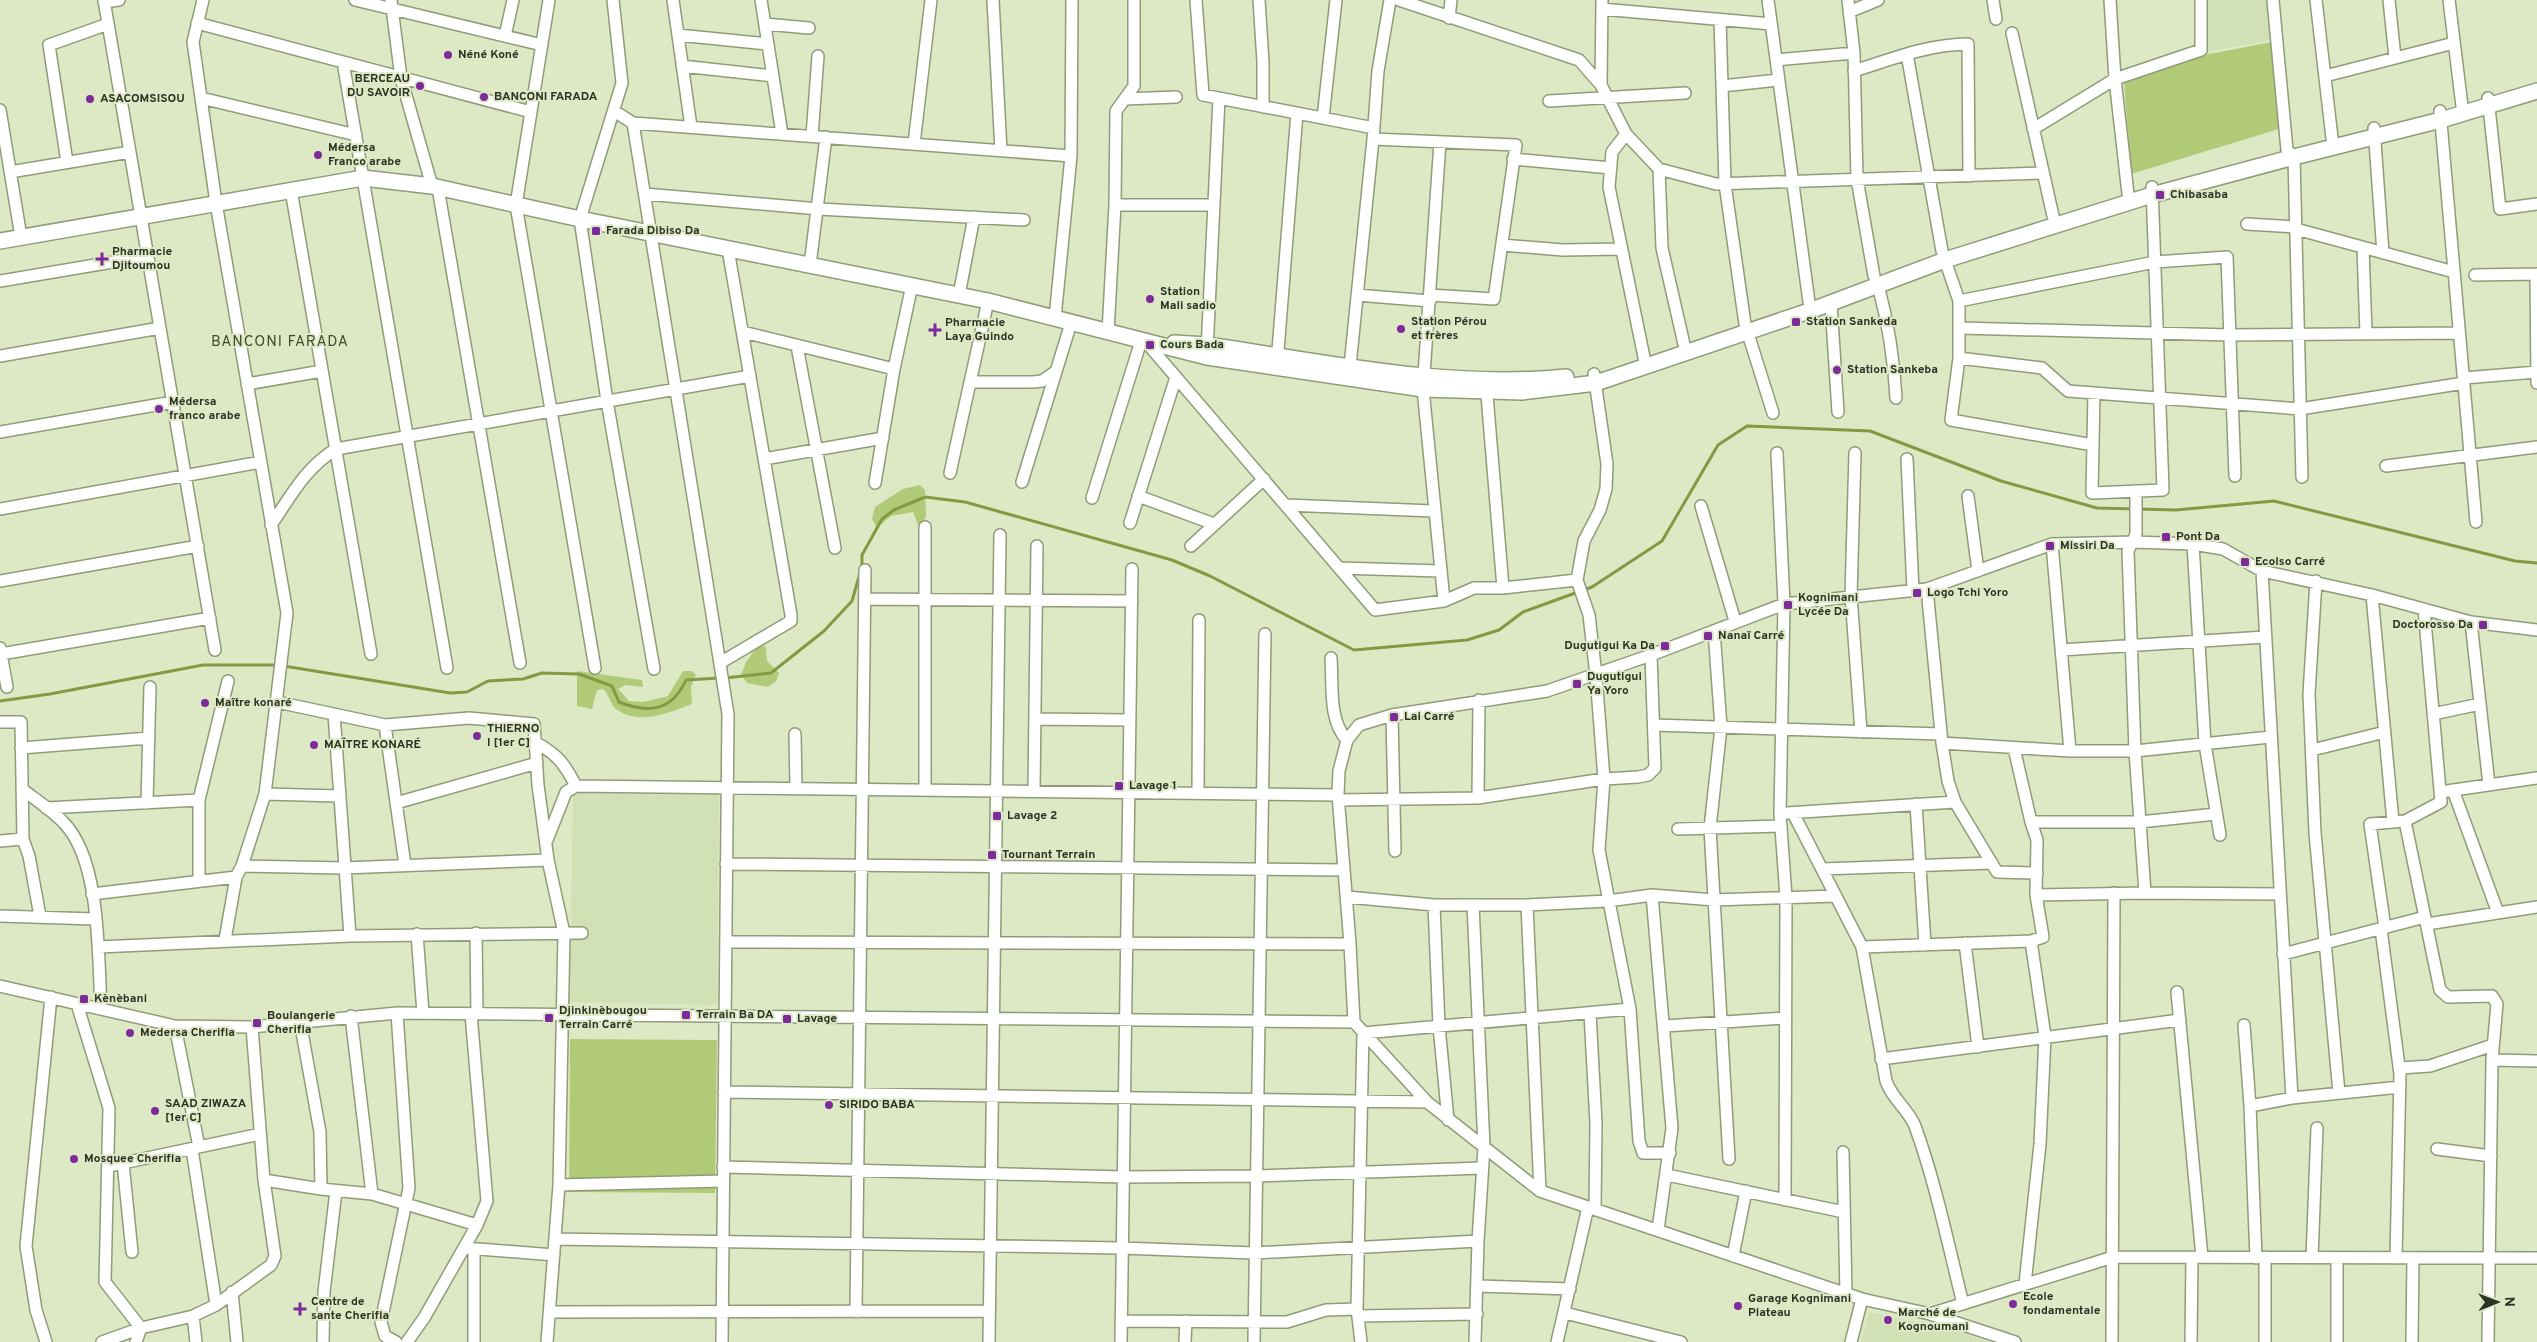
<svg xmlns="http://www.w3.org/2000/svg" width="2537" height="1342" viewBox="0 0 2537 1342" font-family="Overpass,sans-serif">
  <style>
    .built { fill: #d2e0b5 }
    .green { fill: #b1ca77 }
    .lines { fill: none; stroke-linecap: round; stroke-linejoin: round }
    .stream { stroke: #829a42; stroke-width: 3 }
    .minor-casing { stroke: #909b79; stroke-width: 14 }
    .major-casing { stroke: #909b79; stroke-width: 18 }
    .minor { stroke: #fff; stroke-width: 11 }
    .major { stroke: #fff; stroke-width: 15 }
    .poi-dot { fill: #7d2a9a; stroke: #dde9c5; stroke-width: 2 }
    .labels { text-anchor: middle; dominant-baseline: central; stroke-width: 4; stroke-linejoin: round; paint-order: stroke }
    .poi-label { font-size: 12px; font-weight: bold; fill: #2d3224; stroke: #dde9c5; text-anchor: start }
    .quarter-label { font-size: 15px; letter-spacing: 1px; fill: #424b2c; stroke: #dde9c5 }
  </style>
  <rect width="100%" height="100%" fill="#dde9c5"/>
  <!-- built -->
  <path class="built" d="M2206 0H2268L2271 40 2206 52Z
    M573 793 719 795 717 1005 570 1002Z
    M1869 1312 1950 1329 1988 1342H1861Z"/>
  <!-- green -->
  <path class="green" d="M2272 42 2279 129 2131 174 2124 83 2204 55Z
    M920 485 925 490 926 516 923 523 918 525 913 512 891 516 877 528 872 519 875 507 903 489Z
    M758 645 766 647 767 661 779 673 776 681 768 687 747 683 741 675 746 662Z
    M577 671 642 680 643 687 625 685 618 689 629 701 643 702 668 696 683 671H692L696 675 691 687 692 704C668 713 639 726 616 709 610 704 609 694 603 689L597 690 592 709 577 706Z
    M570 1039 717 1040 715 1193 569 1192Z"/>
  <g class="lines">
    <!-- stream -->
    <path class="stream" d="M1584 590 1592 587 1662 541 1718 445 1747 426 1870 431 2001 481 2097 508 2176 510 2274 501 2515 561 2537 563
      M284 666 450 693 467 692 488 681 523 679 542 673 579 674 612 686 619 702C649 714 672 711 686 680L719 678
      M725 678 771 673 824 631 852 601 862 566V555L882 519 894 510 925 497 965 502 1172 560 1210 576 1354 650 1467 640 1499 630 1523 612 1578 592
      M0 701 50 694 203 665H278"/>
    <defs>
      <path id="minor" d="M104 0 215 650
        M203 0 193 42 216 203 287 613 265 794 242 866 236 877 225 940
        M355 0 542 45
        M391 0 401 78 432 186
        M549 0 516 205 595 668
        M613 0 622 83 580 219 607 401 654 669
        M673 0 691 127
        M761 0 782 134
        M993 0 1001 151
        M1196 0 1203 95 1374 128
        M1259 0 1263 62V107
        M1399 0 1579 60 1601 85 1626 134 1659 169 1716 184 2043 173
        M1768 0 1809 302
        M1848 0 1854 53 1857 179 1874 276
        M1993 0 1996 19
        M2110 0 2115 79 2128 194
        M2273 0 2287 150 2294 157 2302 477
        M2316 0 2332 138
        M2389 0 2395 58
        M2449 0 2462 106
        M104 2 119 0
        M1602 9 1771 24
        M1849 12 1878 0
        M1449 18 1451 0
        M1720 20 1725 184 1745 324 1773 413
        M197 23 531 112
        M765 24 809 28
        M2012 33 2053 216
        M678 35 768 44
        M505 36 513 0
        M1907 54 1942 251
        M1776 60 1854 53
        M343 62 447 668
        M682 66 773 76
        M1854 71C1892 59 1929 44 1968 44L1969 176
        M2325 76 2454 43
        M1601 85 1602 0
        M1722 86 1778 80
        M201 98 356 135
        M2488 98 2500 209 2537 204
        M1125 99 1176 97
        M1549 101 1685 93
        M0 110 21 237
        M614 111 633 123 1071 156
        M2440 111 2476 522
        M1323 118 1336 0
        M633 123 728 714 722 1342
        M2374 128 2383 253
        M2033 129 2115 79 2201 50V0
        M1626 134 1612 152 1609 187 1646 367
        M812 136 818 56
        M1373 139 1516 145 1494 299 1430 295
        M1440 142 1423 389 1444 601
        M914 144 931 0
        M1513 159 1611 168
        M67 162 49 45 108 24
        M1659 169 1662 248 1686 353
        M10 172 130 152
        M438 188 520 663
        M291 190 371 654
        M645 194 819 209 1024 220
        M1115 205H1214
        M2247 224 2296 227
        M2296 229 2454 272
        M1502 245 1563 250 1621 249
        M2363 248 2366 334
        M1945 260 1959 301V358L1951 420 2093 445
        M810 265 826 137
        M2536 274 2537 383
        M2475 275 2537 274
        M0 281 148 256
        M1878 285C1888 322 1894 359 1896 398
        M959 295 974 217
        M1357 295 1430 301
        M1959 301 2155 262 2227 257 2235 476
        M1831 304 1838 412
        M1055 318 1071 156 1072 0
        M1960 328 2230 335 2459 333
        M743 332 894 369
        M1108 332 1115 205 1116 111 1134 86V0
        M1146 342 1375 610 1444 601 1474 588H1503L1577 580 1584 541 1600 510 1606 489 1607 464 1594 374
        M797 346 835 548
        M1207 351 1219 98
        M0 356 160 328
        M1959 358 2042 368 2068 391 2300 409 2464 383
        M1277 363 1297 113
        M1350 366 1373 139 1378 71 1390 0
        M2464 378 2537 372
        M970 382H1033L1042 381 1055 372
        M1486 383 1503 588
        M247 384 322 371
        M2094 393 2092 493 2163 490 2152 187
        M0 432 173 402
        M1777 453 1784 604 1780 814 1786 897 1785 1200
        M1855 453 1851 596 1861 732
        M764 459 883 438
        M1907 459 1913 591
        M2386 466 2537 447
        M950 473 988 301
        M1022 482 1071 323
        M875 483 894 369 912 285
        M2136 491V534L2128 551 2135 751 2145 893
        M1138 496 1214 524
        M1968 496 1978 571
        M1092 498 1141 341
        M1286 505 1433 511
        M1701 506 1735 621
        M0 509 261 462
        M1130 523 1176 377
        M271 525C291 496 305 468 336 449L750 376
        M925 527V789
        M2052 544 2070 751
        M2193 544 2205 744 2220 835
        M1191 546 1264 479
        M1339 568 1440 571
        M2262 571 2292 1098
        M1577 580 1589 615 1596 675 1604 779 1599 850 1630 1009 1639 1141 1643 1153H1670
        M0 581 198 546
        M2316 581 2309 694 2315 833 2339 1093
        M1927 589 1942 743 1948 781 1955 802 1997 872 2037 873
        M2372 595 2393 822
        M865 599 1132 601
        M2471 622 2489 785
        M1714 631 1721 727 1710 828 1729 1159
        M0 648 7 687
        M2061 650 2265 637
        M1 654 210 618
        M1331 658C1333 685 1328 720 1347 740
        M720 663 791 621V615L728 249
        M277 702 385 725 469 718 534 724 538 785 548 860 564 933 559 1185 547 1342
        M334 714 350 936
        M2433 714 2480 704
        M1392 715 1395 851
        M1035 719 1130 720
        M0 722H21L23 839 29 856 40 916
        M385 725 405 865
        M1654 725 1941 734
        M795 734 796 788
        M535 742C558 755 564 763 576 786
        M1942 743 2070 751H2135L2270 737
        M21 748 149 738
        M2312 750 2385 732
        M22 789C36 800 52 810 64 823 101 861 98 957 101 1009
        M1034 790 1037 546
        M2453 790 2498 913
        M2447 791 2537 778
        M1198 793 1199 620
        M265 794 339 796
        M1478 798 1479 700
        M1339 800 1478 798 1604 779 1638 777 1648 775 1655 768 1651 655
        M147 803 150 687
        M396 803 537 763
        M1916 804 1925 945
        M46 808 199 800
        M1787 813 1955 802
        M1793 813 1862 947 1886 1081C1892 1099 1908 1109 1915 1126 1936 1184 1948 1244 1963 1304
        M2405 821 2440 990 2448 997 2492 996 2497 1004 2492 1060 2488 1342
        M2031 822H2140L2216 814
        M1678 829 1781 826
        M547 840 566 792 576 786 1338 795
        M0 841 23 839
        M726 864 1344 870
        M242 866 344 868 548 860
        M1822 869 1992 863
        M199 880V800L228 681
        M92 894 236 877
        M1652 895 1672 1128 1658 1230
        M2036 895 2145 893 2279 894
        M1347 897 1434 905H1527L1608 901 1652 895 1714 900 1836 896
        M1434 905 1439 1026 1448 1120
        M1473 905 1484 1147 1478 1241 1475 1342
        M1527 905 1540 1191
        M0 916 95 919
        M2427 924 2537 907
        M2385 928 2370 824 2405 821 2441 802 2424 609
        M2381 929 2400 1074 2396 1258
        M476 933 477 1014
        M417 934 423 1013
        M726 942 1350 944
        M1965 943 1978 1047
        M98 947 350 936 582 933
        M1862 947 2031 941 2043 937 2036 895 2037 840 2031 822 2014 748
        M2283 954 2425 917
        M0 986 175 1026 252 1027 397 1013 1354 1022 1427 1102 1540 1191 1862 1299 1930 1314 2015 1342
        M2177 992 2202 1257
        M77 1004 109 1108 105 1282 141 1328 136 1342
        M1590 1013 1596 1123 1595 1209
        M351 1016 372 1194
        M300 1021 320 1132 321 1189
        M1354 1022 1350 944 1338 795 1339 771 1347 740 1359 725 1392 715 1547 691 1651 655 1784 604 1927 589 2052 544 2134 542 2193 544 2223 549 2262 571 2372 595 2471 622 2537 630
        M2244 1025 2250 1106 2256 1258
        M175 1026 199 1147
        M1665 1026 1785 1018
        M1881 1059 2180 1020
        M2492 1060 2537 1061
        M2400 1068 2430 1066 2493 1045
        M724 1092 1427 1102
        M2250 1106 2292 1098 2400 1087
        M192 1149 216 1305
        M2437 1149 2491 1156
        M1843 1152 1846 1294
        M123 1163 132 1252
        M109 1166 260 1134
        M723 1167 1123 1177 1256 1176 1482 1168
        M1667 1175 1844 1212
        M264 1180 321 1189 372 1194 477 1225 487 1201 471 1014
        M559 1185 723 1181
        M555 1239 1122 1248 1254 1253 1478 1241
        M466 1248 554 1255
        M474 1249V1342
        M1733 1256 1746 1191
        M2265 1257V1342
        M2312 1258 2317 1128
        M2337 1258V1342
        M2025 1284 2040 1144 2045 1036 2031 941
        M1478 1286 1570 1289
        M232 1292 237 1342
        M550 1312 989 1311
        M856 1312 865 570
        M1565 1313 1681 1342
        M1930 1314 2113 1257 2537 1258
        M193 1316 196 1342
        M1358 1316 1477 1314
        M1121 1321 1287 1322 1326 1310 1357 1309
        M46 1342 36 1310 26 1246 51 997
        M102 1342 141 1328 193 1316 216 1305 271 1265 275 1256 264 1180 252 1027
        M323 1342 324 1292 336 1191
        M396 1342 385 1336 381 1322 409 1188 397 1013
        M407 1342 424 1318 477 1225
        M989 1342 1000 535
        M1121 1342 1132 569
        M1185 1342 1186 1321
        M1254 1342 1265 634
        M1361 1342 1357 1309 1363 1033 1630 1009
        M1557 1342 1588 1207
        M1851 1342 1862 1299
        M2112 1342 2114 893
        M2191 1342 2192 1257
        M2412 1342 2413 1258"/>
      <path id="major" d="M0 241 363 178 432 186 580 219 988 301 1207 357 1423 389 1522 392 1596 383 1812 310 1945 260 2152 195 2294 157 2441 120 2537 91
        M1174 343 1207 345C1326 362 1446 389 1566 377"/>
    </defs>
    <!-- minor casing -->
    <use href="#minor" class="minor-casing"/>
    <!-- major casing -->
    <use href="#major" class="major-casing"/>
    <!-- minor -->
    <use href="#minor" class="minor"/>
    <!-- major -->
    <use href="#major" class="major"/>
  </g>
  <!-- markers -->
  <g class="poi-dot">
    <circle cx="448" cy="55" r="5"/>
    <circle cx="420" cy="86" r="5"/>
    <circle cx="484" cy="97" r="5"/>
    <circle cx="90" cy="99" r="5"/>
    <circle cx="318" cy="155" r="5"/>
    <rect x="2155" y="190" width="10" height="10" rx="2.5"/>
    <rect x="591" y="226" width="10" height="10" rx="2.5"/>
    <path d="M99.5 251.5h5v5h5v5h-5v5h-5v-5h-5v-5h5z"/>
    <circle cx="1150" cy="299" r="5"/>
    <rect x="1791" y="317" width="10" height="10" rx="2.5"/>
    <circle cx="1401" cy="329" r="5"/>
    <path d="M932.5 322.5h5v5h5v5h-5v5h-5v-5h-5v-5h5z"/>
    <rect x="1145" y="340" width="10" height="10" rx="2.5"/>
    <circle cx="1837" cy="370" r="5"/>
    <circle cx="159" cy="409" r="5"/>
    <rect x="2161" y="532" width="10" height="10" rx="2.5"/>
    <rect x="2045" y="541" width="10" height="10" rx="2.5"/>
    <rect x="2240" y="557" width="10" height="10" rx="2.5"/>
    <rect x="1912" y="588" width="10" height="10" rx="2.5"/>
    <rect x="1783" y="600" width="10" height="10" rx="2.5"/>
    <rect x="2478" y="620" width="10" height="10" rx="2.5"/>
    <rect x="1703" y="631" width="10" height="10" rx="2.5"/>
    <rect x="1660" y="641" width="10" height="10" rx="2.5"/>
    <rect x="1572" y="679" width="10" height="10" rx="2.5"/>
    <circle cx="205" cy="703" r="5"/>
    <rect x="1389" y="712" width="10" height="10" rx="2.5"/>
    <circle cx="477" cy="736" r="5"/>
    <circle cx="314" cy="745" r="5"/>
    <rect x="1114" y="781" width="10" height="10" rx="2.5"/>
    <rect x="992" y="811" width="10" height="10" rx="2.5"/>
    <rect x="987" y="850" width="10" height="10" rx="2.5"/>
    <rect x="79" y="994" width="10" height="10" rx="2.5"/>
    <rect x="681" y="1010" width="10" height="10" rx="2.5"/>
    <rect x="544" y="1013" width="10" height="10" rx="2.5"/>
    <rect x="782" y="1014" width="10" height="10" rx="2.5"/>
    <rect x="252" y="1018" width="10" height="10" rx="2.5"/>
    <circle cx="130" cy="1033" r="5"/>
    <circle cx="829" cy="1105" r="5"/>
    <circle cx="155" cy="1111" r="5"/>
    <circle cx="74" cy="1159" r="5"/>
    <circle cx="2013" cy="1304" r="5"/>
    <circle cx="1738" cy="1306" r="5"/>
    <path d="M297.5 1301.5h5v5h5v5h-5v5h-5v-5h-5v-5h5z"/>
    <circle cx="1888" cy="1320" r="5"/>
  </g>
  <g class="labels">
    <!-- poi labels -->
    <g class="poi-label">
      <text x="458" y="55">Néné Koné</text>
      <text x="410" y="79" text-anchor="end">BERCEAU<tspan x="410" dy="14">DU SAVOIR</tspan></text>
      <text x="494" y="97">BANCONI FARADA</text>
      <text x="100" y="99">ASACOMSISOU</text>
      <text x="328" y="148">Médersa<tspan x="328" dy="14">Franco arabe</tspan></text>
      <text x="2170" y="195">Chibasaba</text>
      <text x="606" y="231">Farada Dibiso Da</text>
      <text x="112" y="252">Pharmacie<tspan x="112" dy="14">Djitoumou</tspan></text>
      <text x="1160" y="292">Station<tspan x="1160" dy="14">Mali sadio</tspan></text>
      <text x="1411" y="322">Station Pérou<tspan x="1411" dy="14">et frères</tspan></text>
      <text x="1806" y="322">Station Sankeda</text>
      <text x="945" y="323">Pharmacie<tspan x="945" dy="14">Laya Guindo</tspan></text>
      <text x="1160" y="345">Cours Bada</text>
      <text x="1847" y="370">Station Sankeba</text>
      <text x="169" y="402">Médersa<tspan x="169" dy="14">franco arabe</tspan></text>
      <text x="2176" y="537">Pont Da</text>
      <text x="2060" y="546">Missiri Da</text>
      <text x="2255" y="562">Ecolso Carré</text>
      <text x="1927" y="593">Logo Tchi Yoro</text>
      <text x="1798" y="598">Kognimani<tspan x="1798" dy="14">Lycée Da</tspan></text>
      <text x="2473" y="625" text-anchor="end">Doctorosso Da</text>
      <text x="1718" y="636">Nanaï Carré</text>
      <text x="1655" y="646" text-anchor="end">Dugutigui Ka Da</text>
      <text x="1587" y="677">Dugutigui<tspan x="1587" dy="14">Ya Yoro</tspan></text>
      <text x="215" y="703">Maître konaré</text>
      <text x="1404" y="717">Lai Carré</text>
      <text x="487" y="729">THIERNO<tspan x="487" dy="14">I [1er C]</tspan></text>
      <text x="324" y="745">MAÎTRE KONARÉ</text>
      <text x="1129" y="786">Lavage 1</text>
      <text x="1007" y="816">Lavage 2</text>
      <text x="1002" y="855">Tournant Terrain</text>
      <text x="94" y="999">Kènèbani</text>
      <text x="559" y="1011">Djinkinèbougou<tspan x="559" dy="14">Terrain Carré</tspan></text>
      <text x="696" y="1015">Terrain Ba DA</text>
      <text x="267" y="1016">Boulangerie<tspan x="267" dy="14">Cherifla</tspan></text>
      <text x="797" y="1019">Lavage</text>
      <text x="140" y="1033">Medersa Cherifla</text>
      <text x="165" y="1104">SAAD ZIWAZA<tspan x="165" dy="14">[1er C]</tspan></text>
      <text x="839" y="1105">SIRIDO BABA</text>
      <text x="84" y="1159">Mosquee Cherifla</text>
      <text x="2023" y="1297">Ecole<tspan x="2023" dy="14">fondamentale</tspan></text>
      <text x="1748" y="1299">Garage Kognimani<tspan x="1748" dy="14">Plateau</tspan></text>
      <text x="311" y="1302">Centre de<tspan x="311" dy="14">sante Cherifla</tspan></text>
      <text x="1898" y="1313">Marché de<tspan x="1898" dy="14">Kognoumani</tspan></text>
    </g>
    <!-- quarter labels -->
    <g class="quarter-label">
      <text x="280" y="342">BANCONI FARADA</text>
    </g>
  </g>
  <!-- north arrow -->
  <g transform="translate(2497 1302) rotate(89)" stroke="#dde9c5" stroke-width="4" paint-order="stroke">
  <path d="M0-4L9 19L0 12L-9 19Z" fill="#2d3224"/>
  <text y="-8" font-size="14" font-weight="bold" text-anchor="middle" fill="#2d3224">N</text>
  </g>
</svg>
